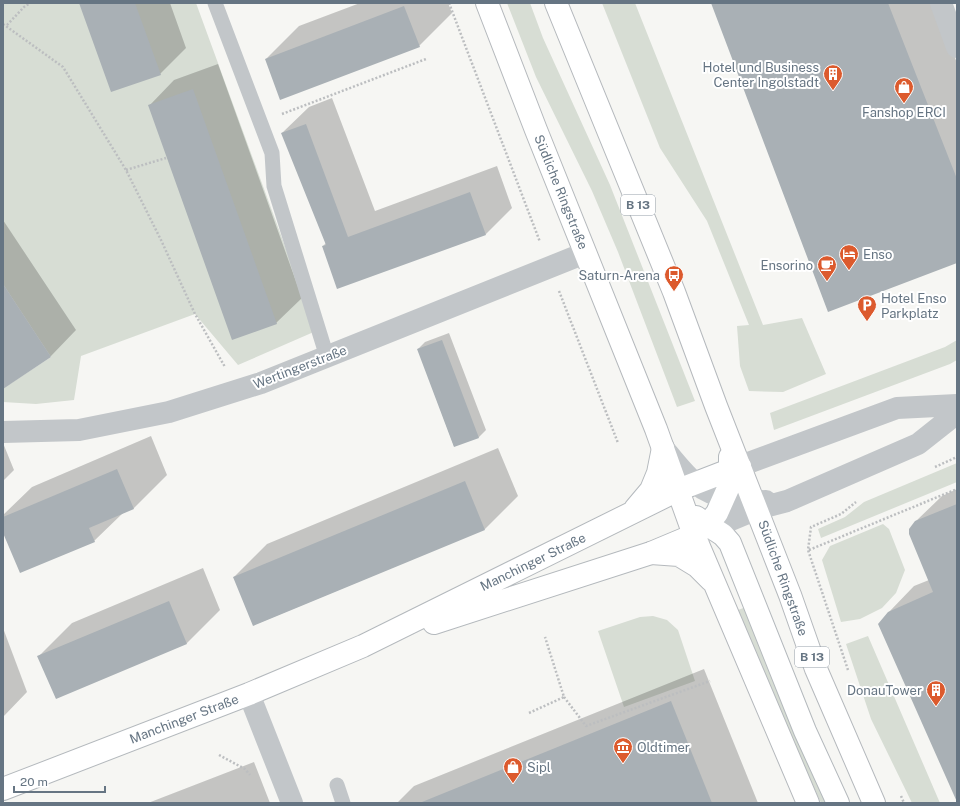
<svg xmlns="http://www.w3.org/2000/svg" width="960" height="806" viewBox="0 0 960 806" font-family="'Public Sans',sans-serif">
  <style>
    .green { fill: #d7ddd4 }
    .shadow { fill: #0003 }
    .building { fill: #a9b0b5 }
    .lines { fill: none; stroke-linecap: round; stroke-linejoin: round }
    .secondary-casing { stroke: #b4b9bd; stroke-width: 24 }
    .primary-casing { stroke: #b5b9bd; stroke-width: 24 }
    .path { stroke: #bcbec0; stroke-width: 2.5; stroke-dasharray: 2 2; stroke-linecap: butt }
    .service { stroke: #c2c6c9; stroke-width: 15 }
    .minor { stroke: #c2c6c9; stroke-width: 22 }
    .secondary { stroke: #fff; stroke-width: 22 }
    .primary { stroke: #fff; stroke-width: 22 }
    .labels { text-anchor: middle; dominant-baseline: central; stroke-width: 4; stroke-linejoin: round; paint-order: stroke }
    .shield { fill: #fff; stroke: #949ea8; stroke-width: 1 }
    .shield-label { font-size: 12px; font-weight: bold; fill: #667583 }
    .poi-label { font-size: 13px; fill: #667583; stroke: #fff; text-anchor: end }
    .street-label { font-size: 13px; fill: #667583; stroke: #fff }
  </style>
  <rect width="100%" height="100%" fill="#f6f6f3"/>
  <!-- green -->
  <path class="green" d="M3 3H196L316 331 238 365 195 314 81 356 74 400 36 404 3 402V375L10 384 51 357 3 284Z
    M507 3H530L543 38 610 185 695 401 677 407 618 252 592 191 536 77Z
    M602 3H635L763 325 802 318 826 374 783 392 749 391 740 366 737 326 749 325 707 221 660 148Z
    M957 340V360L950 364 774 430 770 413 945 347Z
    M957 463V482L821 538 818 529 845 517 864 502Z
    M883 524 889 529 905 570 896 593 882 608 860 619 841 622 822 560 830 546Z
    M746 607 827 803H821L785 723 738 610Z
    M653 616 667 620 678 630 695 681 624 707 598 631 640 617Z
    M868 636 940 803H912L871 719 846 644Z"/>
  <!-- shadow -->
  <path class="shadow" d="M80 3H170L186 48 160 74Z
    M360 3H448L452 13 419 46 266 59 299 26Z
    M712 3H934L957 63V261Z
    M218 64 302 298 276 323 149 106 174 80Z
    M332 98 375 211 497 166 512 208 486 234 323 246 326 243 282 133 309 107Z
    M3 220 76 330 51 356 10 383 3 373Z
    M449 333 486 430 479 437 454 446 418 349 425 342Z
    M151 436 167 475 134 508 123 513 94 541 3 531V515L32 487Z
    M3 443 14 470 3 481Z
    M498 448 518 496 485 529 254 625 234 577 267 544Z
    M957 489V792L888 613 914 586 929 580 915 522 942 496Z
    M203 568 220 610 187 643 56 698 39 656 72 623Z
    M3 628 27 692 3 717Z
    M704 669 758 803H397L414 786Z
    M254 762 270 803H148Z"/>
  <!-- building -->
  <path class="building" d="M79 3H135L161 75 111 92Z
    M711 3H888L957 179V263L828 312Z
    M404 6 420 47 280 100 265 59Z
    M193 89 277 324 232 340 148 105Z
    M306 124 348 237 470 192 486 235 337 289 322 246 326 245 281 133Z
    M3 284 51 357 3 389Z
    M442 340 479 438 454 447 417 349Z
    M117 469 134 509 89 528 95 542 20 573 3 533V517Z
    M465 481 485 530 253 626 233 577Z
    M957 504V802L878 624 888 612 933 592 909 534V529L915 521Z
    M169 601 187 644 56 699 37 656Z
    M671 701 712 803H422V802Z"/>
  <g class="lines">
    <defs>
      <path id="secondary" d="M635 509 651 490 658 473 663 448
        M696 517 723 535 730 543 805 731 838 803
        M434 623 651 553 694 535 708 524 717 513 730 484V457
        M3 789 249 694 363 646 678 490 740 466"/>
      <path id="primary" d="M487 3 536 130 656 429 694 535 808 803
        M556 3 674 292 716 406 790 595 816 669 874 803
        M651 553 679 555 697 566 711 580"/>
    </defs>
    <!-- secondary casing -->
    <use href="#secondary" class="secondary-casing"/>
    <!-- primary casing -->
    <use href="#primary" class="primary-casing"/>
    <!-- path -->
    <path class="path" d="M449 3 540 242
      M3 24 63 67 126 170 161 240 195 314 225 367
      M7 25 24 7 30 3
      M282 114 426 59
      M126 170 166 158
      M559 291 618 443
      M935 467 957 457
      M809 550 957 489
      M848 670 808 550 811 527 841 514 856 502
      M564 697 586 726 710 681
      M529 713 564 697 545 637
      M219 755 245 769 250 775
      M901 796 904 803"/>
    <!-- service -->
    <path class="service" d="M215 3 272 153 274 186 327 357
      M337 785 343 803"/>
    <!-- minor -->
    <path class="minor" d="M941 3 957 47
      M3 432 79 430 169 412 261 383 585 253
      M663 448C673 459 683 473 695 483 714 499 742 502 766 501
      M740 466 897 408 957 405
      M697 534 757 509 787 501 918 444 957 413
      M249 694 292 803"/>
    <!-- secondary -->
    <use href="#secondary" class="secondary"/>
    <!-- primary -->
    <use href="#primary" class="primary"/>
  </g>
  <!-- icons -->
  <defs>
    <symbol id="building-pin" viewBox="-11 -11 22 30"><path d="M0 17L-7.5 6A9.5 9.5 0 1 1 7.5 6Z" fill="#dc5a2d" stroke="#fff"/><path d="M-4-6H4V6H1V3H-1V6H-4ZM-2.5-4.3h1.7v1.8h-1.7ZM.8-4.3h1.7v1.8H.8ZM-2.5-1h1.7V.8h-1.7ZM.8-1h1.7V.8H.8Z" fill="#fff"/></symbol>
    <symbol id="shop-pin" viewBox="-11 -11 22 30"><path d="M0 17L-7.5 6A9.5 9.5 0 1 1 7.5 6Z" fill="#dc5a2d" stroke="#fff"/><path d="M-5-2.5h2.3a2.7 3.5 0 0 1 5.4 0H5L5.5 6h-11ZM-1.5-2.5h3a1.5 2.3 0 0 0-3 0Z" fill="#fff"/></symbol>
    <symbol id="hotel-pin" viewBox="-11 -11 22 30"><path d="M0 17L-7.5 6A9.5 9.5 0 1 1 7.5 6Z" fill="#dc5a2d" stroke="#fff"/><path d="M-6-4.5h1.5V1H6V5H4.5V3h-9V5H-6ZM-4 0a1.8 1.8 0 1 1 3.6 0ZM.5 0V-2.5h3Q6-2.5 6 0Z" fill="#fff"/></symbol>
    <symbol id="cafe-pin" viewBox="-11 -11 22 30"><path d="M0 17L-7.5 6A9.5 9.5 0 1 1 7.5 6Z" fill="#dc5a2d" stroke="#fff"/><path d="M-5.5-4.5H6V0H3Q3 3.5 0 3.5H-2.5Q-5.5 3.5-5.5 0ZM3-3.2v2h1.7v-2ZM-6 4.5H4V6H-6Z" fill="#fff"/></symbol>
    <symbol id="bus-pin" viewBox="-11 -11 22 30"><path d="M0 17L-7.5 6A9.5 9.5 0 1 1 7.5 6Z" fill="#dc5a2d" stroke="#fff"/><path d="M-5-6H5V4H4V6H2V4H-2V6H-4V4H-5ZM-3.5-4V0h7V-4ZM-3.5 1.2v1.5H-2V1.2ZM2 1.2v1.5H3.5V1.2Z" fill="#fff"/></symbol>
    <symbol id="parking-pin" viewBox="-11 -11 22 30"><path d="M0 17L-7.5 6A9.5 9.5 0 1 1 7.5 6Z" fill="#dc5a2d" stroke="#fff"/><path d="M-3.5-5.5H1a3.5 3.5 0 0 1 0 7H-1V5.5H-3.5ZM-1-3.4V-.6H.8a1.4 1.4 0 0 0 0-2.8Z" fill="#fff"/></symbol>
    <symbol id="museum-pin" viewBox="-11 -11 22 30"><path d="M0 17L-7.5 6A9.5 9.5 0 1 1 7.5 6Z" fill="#dc5a2d" stroke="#fff"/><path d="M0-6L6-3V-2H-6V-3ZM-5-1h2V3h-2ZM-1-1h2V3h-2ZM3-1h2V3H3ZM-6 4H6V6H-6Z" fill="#fff"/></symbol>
  </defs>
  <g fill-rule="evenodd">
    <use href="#building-pin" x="822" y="63" width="22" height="30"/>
    <use href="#shop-pin" x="893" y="76" width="22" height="30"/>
    <use href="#hotel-pin" x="838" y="243" width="22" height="30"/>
    <use href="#cafe-pin" x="816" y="254" width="22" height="30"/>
    <use href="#bus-pin" x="663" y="264" width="22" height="30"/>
    <use href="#parking-pin" x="856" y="294" width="22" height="30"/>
    <use href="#building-pin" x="925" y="679" width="22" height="30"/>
    <use href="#museum-pin" x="612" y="736" width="22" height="30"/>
    <use href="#shop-pin" x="502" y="756" width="22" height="30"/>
  </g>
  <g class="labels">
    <!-- shield labels -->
    <g class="shield">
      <rect x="621" y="195" width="34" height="20" rx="3"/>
      <rect x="795" y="647" width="34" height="20" rx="3"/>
    </g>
    <g class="shield-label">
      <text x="638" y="205">B 13</text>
      <text x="812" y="657">B 13</text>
    </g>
    <!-- poi labels -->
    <g class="poi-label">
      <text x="819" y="67">Hotel und Business<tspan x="819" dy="15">Center Ingolstadt</tspan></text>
      <text x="904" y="112" text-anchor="middle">Fanshop ERCI</text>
      <text x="863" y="254" text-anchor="start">Enso</text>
      <text x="813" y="265">Ensorino</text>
      <text x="660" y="275">Saturn-Arena</text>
      <text x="881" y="298" text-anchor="start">Hotel Enso<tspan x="881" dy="15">Parkplatz</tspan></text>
      <text x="922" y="690">DonauTower</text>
      <text x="637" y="747" text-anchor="start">Oldtimer</text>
      <text x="527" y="767" text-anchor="start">Sipl</text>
    </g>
    <!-- street labels -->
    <g class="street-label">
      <text transform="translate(561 192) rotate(68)">Südliche Ringstraße</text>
      <text transform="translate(300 367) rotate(-21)">Wertingerstraße</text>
      <text transform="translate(533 562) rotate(-26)">Manchinger Straße</text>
      <text transform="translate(783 578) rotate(70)">Südliche Ringstraße</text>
      <text transform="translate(184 719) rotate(-21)">Manchinger Straße</text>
    </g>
  </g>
  <!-- border -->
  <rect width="960" height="806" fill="none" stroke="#667583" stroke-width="8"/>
  <!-- scale -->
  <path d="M14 786v6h91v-6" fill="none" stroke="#667583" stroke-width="2"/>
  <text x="20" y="786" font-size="12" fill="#667583" stroke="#ffffff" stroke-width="3" paint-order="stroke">20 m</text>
</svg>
